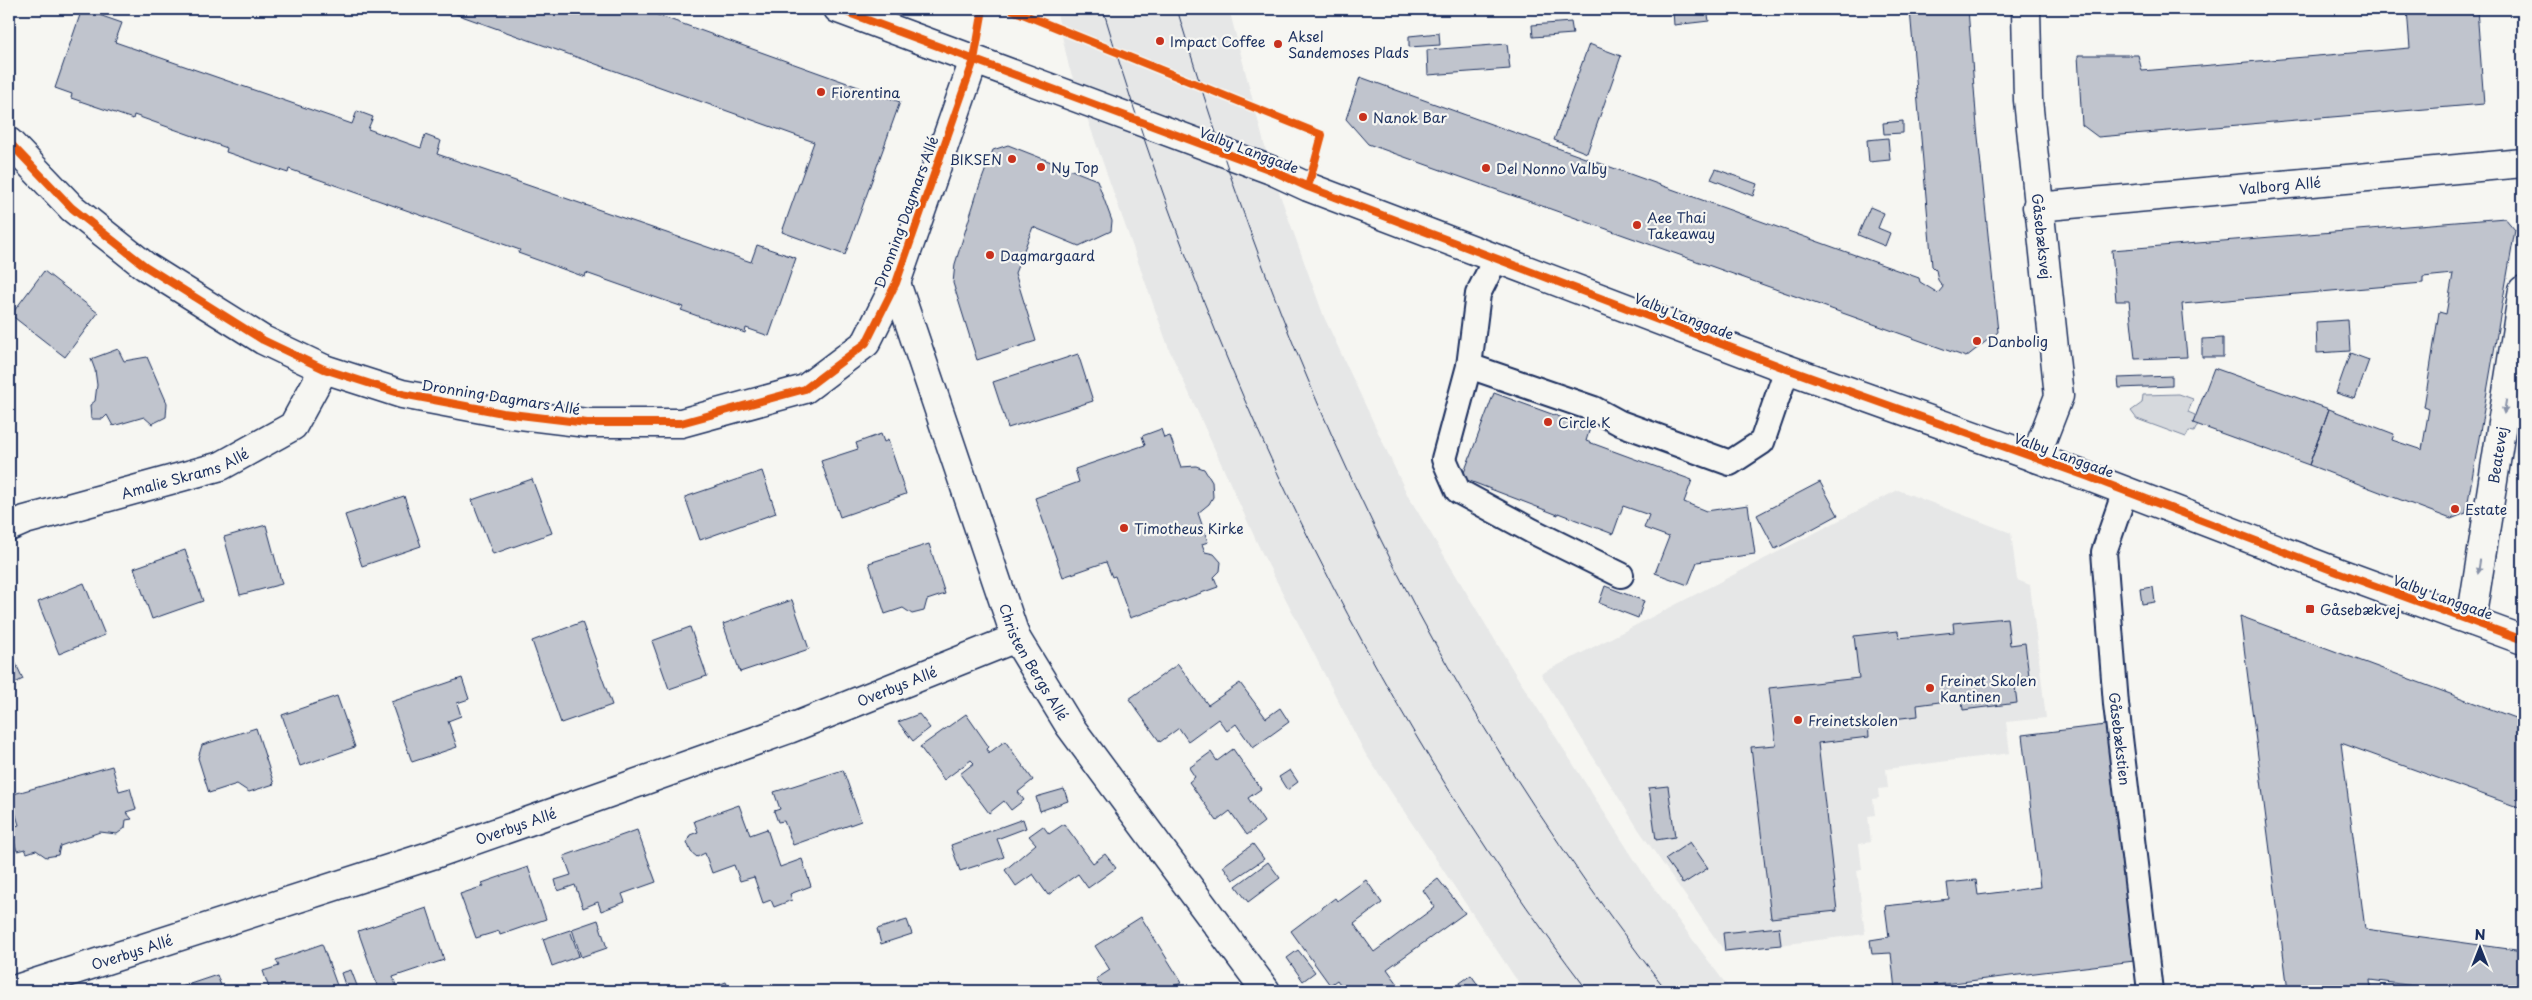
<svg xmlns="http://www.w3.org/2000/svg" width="2532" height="1000" viewBox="0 0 2532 1000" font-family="'Playpen Sans',sans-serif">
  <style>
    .built { fill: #e6e7e7 }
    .green { fill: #d6d9dd; stroke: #78849e }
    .building { fill: #c0c4cd; stroke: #1b2f5e }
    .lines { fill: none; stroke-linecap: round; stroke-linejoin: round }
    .service-casing { stroke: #1b2f5e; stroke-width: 28 }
    .minor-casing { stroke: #1b2f5e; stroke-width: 31 }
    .tertiary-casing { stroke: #1b2f5e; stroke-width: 31 }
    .service { stroke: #f6f6f2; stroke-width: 24 }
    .minor { stroke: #f6f6f2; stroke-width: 28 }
    .tertiary { stroke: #f6f6f2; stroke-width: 28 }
    .tram { stroke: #1b2f5e; stroke-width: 1 }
    .cycleway-casing { stroke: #f6f6f2; stroke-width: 11 }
    .cycleway { stroke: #e8590c; stroke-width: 8 }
    .oneway { fill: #8892a8 }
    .poi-dot { fill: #c8321e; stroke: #f6f6f2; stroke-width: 2 }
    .labels { text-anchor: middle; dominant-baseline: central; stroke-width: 4.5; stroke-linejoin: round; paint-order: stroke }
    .poi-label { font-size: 14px; fill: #1b2f5e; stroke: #f6f6f2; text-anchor: start }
    .street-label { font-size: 14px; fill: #1b2f5e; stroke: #f6f6f2 }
  </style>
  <rect width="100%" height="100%" fill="#f6f6f2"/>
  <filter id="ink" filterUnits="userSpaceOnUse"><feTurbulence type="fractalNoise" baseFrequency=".02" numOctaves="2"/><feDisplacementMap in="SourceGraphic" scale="10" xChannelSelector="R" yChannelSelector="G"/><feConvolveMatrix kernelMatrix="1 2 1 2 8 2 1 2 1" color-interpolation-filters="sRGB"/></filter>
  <g filter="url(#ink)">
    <!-- built -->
    <path class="built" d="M1056 9H1229L1271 170 1324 317 1407 494 1516 675 1643 873 1731 991H1526L1514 976 1365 753 1260 549 1169 349 1069 67Z
      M1898 490 2011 533 2017 580 2030 585 2046 718 2006 722 2010 753 1886 769 1888 788 1878 789 1879 798 1873 799 1875 815 1868 816 1871 842 1859 844 1862 869 1857 870 1865 934 1725 952 1639 830 1541 674Z"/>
    <!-- green -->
    <path class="green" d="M2179 394 2193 399 2188 412 2195 415 2194 422 2198 424 2194 432 2189 431 2186 437 2137 419 2131 411 2142 403 2143 395Z"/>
    <!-- building -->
    <path class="building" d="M82 9 122 23 115 42 352 124 357 111 373 117 368 129 421 148 425 135 441 141 437 154 751 262 757 245 796 258 769 336 746 328 745 333 681 310 683 307 586 273 585 277 518 253 520 250 289 169 288 173 226 152 227 148 134 115 133 119 71 98 72 94 55 88Z
      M442 9H641L900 102 845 255 782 232 814 142Z
      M1689 9H1707L1709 21 1674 25 1673 11Z
      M1754 9H1774V13L1755 15Z
      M1968 9 1977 127 1998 332 1966 357 1368 144 1346 119 1360 77 1919 278 1920 282 1938 293 1943 287 1938 280 1936 270 1932 266 1910 10Z
      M2407 9H2477L2484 104 2098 137 2082 125 2078 55H2138L2142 71 2410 48Z
      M1571 22 1573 34 1533 37 1532 25Z
      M1439 33 1440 45 1409 47V36Z
      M1507 44 1510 69 1428 75 1427 50Z
      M1589 44 1621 56 1587 153 1554 140Z
      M1903 121V133L1884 134 1883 123Z
      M1888 138 1890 160 1869 162 1867 140Z
      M1008 145 1097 180 1112 221 1111 231 1079 246 1033 227 1015 273 1036 341 977 360 953 283 955 264 979 187 993 150Z
      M1716 169 1757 184 1753 196 1711 179Z
      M1870 207 1884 213 1878 228 1890 233 1885 246 1858 235Z
      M2505 218 2515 230 2466 513 2451 519 2309 465 2329 409 2394 434 2392 440 2422 450 2429 409 2424 407 2439 312 2446 314 2453 274 2423 277V283L2182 304 2187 357 2135 359 2129 301H2116L2112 250Z
      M44 271 98 313 65 357 11 315Z
      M2348 320 2350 351 2317 353 2316 322Z
      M2223 338V357H2202V339Z
      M118 349 124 361 147 357 167 403 166 417 152 424 144 417 113 426 107 415 103 419H91L90 405 95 401 97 385 95 370 91 359Z
      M2350 353 2369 360 2355 399 2336 393Z
      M1078 354 1093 401 1008 428 993 382Z
      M2214 368 2329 409 2309 465 2193 423Z
      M2172 376V386L2119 388 2118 378Z
      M1494 393 1590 428 1586 441 1692 480 1684 502 1706 511 1748 505 1755 554 1697 562 1688 585 1655 573 1669 537 1644 528 1649 515 1623 506 1613 534 1558 513V515L1462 478Z
      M1161 429 1164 438 1170 436 1181 467 1196 466 1204 469 1212 482 1213 497 1209 504 1198 513 1208 542 1202 544 1205 552 1214 554 1221 562 1220 571 1214 577 1218 587 1130 618 1115 576 1112 577 1106 562 1063 577 1035 498 1079 482 1075 469 1145 445 1142 436Z
      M881 434 884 442 888 440 906 494 840 517 821 461 858 449 856 443Z
      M762 471 776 513 700 540 685 497Z
      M532 479 552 533 493 554 472 500Z
      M1820 482 1838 515 1775 549 1757 515Z
      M404 496 421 546 362 566 345 515Z
      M266 525 282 584 240 595 224 537Z
      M929 544 945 594 927 600 924 611 912 614 903 608 885 614 869 563Z
      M185 550 203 601 152 619 134 568Z
      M84 583 105 635 59 654 38 602Z
      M1605 586 1644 601 1638 618 1599 603Z
      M2153 587 2155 602 2142 604 2140 589Z
      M792 600 809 649 740 672 723 624Z
      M2240 616 2523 721V809L2341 743 2365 929 2523 951V991H2452L2370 980 2371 991H2288Z
      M2007 618 2010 645 2025 643 2029 676 2014 678 2017 703 1963 710 1962 699 1917 705 1918 716 1868 722 1869 737 1818 743 1837 911 1771 918 1751 747 1776 745 1769 688 1859 678 1854 636 1898 631 1899 638 1954 632 1953 623Z
      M582 622 612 705 561 723 532 641Z
      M690 627 707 676 669 689 652 641Z
      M9 649 23 679 9 686Z
      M1178 664 1208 705 1240 683 1266 718 1280 708 1289 722 1253 748 1236 724 1227 731 1218 719 1188 741 1179 728 1160 742 1129 699Z
      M462 678 469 699 457 703 461 716 448 721 457 747 412 762 391 702Z
      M337 696 355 747 300 766 282 715Z
      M919 714 930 728 913 741 898 722Z
      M966 714 989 747 987 749 989 753 1005 741 1033 780 1018 792 1024 800 1011 810 1004 801 989 813 960 774 974 763 971 760 944 780 920 747Z
      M2106 725 2134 961 1895 990 1891 953 1872 954 1870 940 1889 937 1885 906 1949 899 1947 883 1976 880 1978 895 2040 887 2022 735Z
      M256 728 274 784 249 792 237 784 209 793 198 758 202 745Z
      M1233 749 1261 789 1248 798 1264 822 1247 835 1230 811 1217 821 1189 782 1195 777 1189 768 1211 752 1217 761Z
      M112 766 119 791 130 788 136 809 126 812 132 819 126 820 125 828 117 834 100 832 60 846 58 855 46 857 36 850 27 853 25 849 17 851 10 828 19 825 10 795Z
      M843 770 861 821 793 845 784 821 778 822 774 811 780 809 774 792Z
      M1290 770 1298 782 1287 790 1279 777Z
      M1668 786 1675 837 1656 840 1649 788Z
      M1064 789 1068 801 1040 811 1036 797Z
      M739 805 750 835 767 829 780 867 802 859 811 886 790 894 792 900 774 907 771 900 763 903 754 877 740 881 734 865 712 873 705 853 697 857 691 852 687 842 690 835 698 832 694 821Z
      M1023 819 1026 828 997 839 1004 857 960 871 951 845Z
      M1064 824 1093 863 1105 854 1116 868 1088 888 1078 874 1048 895 1033 874 1016 886 1005 870 1036 844 1029 836 1043 826 1049 834Z
      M637 830 656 882 622 894 625 902 601 911 598 902 583 908 575 885 558 891 555 880 571 875 564 856Z
      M1690 842 1708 868 1683 884 1665 859Z
      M1253 844 1264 859 1233 880 1223 866Z
      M1268 862 1280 878 1248 902 1236 886Z
      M528 867 546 919 500 935 499 931 476 938 460 894 484 886 482 883Z
      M1438 879 1465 913 1387 969 1403 991H1345L1337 980 1330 985 1291 931 1335 898 1337 901 1366 880 1382 903 1354 924 1374 952 1435 907 1423 890Z
      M427 908 444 960 393 977 398 991H379L358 931Z
      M1141 917 1182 983 1159 991H1098L1102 989 1096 979 1110 970 1095 946Z
      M598 920 607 948 581 957 572 929Z
      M907 920 912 934 881 944 877 929Z
      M1779 927 1781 945 1725 951 1723 933Z
      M570 930 579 956 552 966 543 939Z
      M322 944 339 991H270L263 971 279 966 276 960Z
      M1298 950 1315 972 1303 981 1287 958Z
      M351 970 359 991H347L341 973Z
      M217 975 223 991H169Z
      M1471 975 1481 989 1478 991H1449Z
      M726 982 730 991H712L710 988Z"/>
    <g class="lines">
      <defs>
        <g id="service">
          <path d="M1496 258 1478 294 1469 366 1444 459 1458 491 1532 531 1621 575"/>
          <path d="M1469 366 1594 409 1620 423 1730 463 1762 442 1787 369"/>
          <path id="s1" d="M2125 491 2104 552 2116 704 2150 991"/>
        </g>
        <g id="minor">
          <path id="s2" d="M2026 9 2028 100 2059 396 2035 458"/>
          <path d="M9 142 72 208 145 266 263 340 324 369 402 394 503 413 587 423H681L805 389 866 343 896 283 974 60"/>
          <path id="s3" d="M2037 207 2523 163"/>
          <path id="s4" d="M896 283 1016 638 1069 725 1266 991"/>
          <path id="s5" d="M9 527 25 520 221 466 293 426 324 369"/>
          <path id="s6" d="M2471 621 2523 290"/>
          <path id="s7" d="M10 991 432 855 592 799 789 729 1016 638"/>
        </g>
        <path id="tertiary" d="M838 9 1271 170 1308 187 1787 369 2089 477 2329 569 2523 640"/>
      </defs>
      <!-- service casing -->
      <use href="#service" class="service-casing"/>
      <!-- minor casing -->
      <use href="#minor" class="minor-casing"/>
      <!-- tertiary casing -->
      <use href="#tertiary" class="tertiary-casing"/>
      <!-- service -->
      <use href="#service" class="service"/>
      <!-- minor -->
      <use href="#minor" class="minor"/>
      <!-- tertiary -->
      <use href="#tertiary" class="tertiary"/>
      <!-- tram -->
      <path class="tram" d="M1103 9C1207 360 1365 699 1588 991
        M1177 9C1247 244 1337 477 1461 689 1523 794 1592 895 1667 991"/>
      <defs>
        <path id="cycleway" d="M838 9 1271 170 1308 187 1787 369 2089 477 2329 569 2523 640
          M1010 9 1322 135 1308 187
          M9 142 72 208 145 266 263 340 324 369 402 394 503 413 587 423H681L805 389 866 343 896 283 974 60 983 9"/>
      </defs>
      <!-- cycleway casing -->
      <use href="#cycleway" class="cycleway-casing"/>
      <!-- cycleway -->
      <use href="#cycleway" class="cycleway"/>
    </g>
    <!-- one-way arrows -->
    <defs><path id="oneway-solid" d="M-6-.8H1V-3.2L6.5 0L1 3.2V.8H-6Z" transform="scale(1.25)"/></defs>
    <g class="oneway">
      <use href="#oneway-solid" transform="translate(2505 407) rotate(99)"/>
      <use href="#oneway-solid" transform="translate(2479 567) rotate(99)"/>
    </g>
  </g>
  <!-- markers -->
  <g class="poi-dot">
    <circle cx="1160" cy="41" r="5"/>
    <circle cx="1278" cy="44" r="5"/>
    <circle cx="821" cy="92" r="5"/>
    <circle cx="1363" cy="117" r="5"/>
    <circle cx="1012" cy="159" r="5"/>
    <circle cx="1041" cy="167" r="5"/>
    <circle cx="1486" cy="168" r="5"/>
    <circle cx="1637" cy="225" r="5"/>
    <circle cx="990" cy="255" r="5"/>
    <circle cx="1977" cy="341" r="5"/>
    <circle cx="1548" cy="422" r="5"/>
    <circle cx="2455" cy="509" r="5"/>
    <circle cx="1124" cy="528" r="5"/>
    <rect x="2305" y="604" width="10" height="10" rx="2.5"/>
    <circle cx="1930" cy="688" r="5"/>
    <circle cx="1798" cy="720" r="5"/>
  </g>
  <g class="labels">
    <!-- poi labels -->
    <g class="poi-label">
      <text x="1288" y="36">Aksel<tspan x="1288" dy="16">Sandemoses Plads</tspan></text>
      <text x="1170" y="41">Impact Coffee</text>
      <text x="831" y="92">Fiorentina</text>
      <text x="1373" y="117">Nanok Bar</text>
      <text x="1002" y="159" text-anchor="end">BIKSEN</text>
      <text x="1051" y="167">Ny Top</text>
      <text x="1496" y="168">Del Nonno Valby</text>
      <text x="1647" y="217">Aee Thai<tspan x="1647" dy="16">Takeaway</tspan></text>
      <text x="1000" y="255">Dagmargaard</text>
      <text x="1987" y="341">Danbolig</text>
      <text x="1558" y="422">Circle K</text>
      <text x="2465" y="509">Estate</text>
      <text x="1134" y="528">Timotheus Kirke</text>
      <text x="2320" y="609">Gåsebækvej</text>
      <text x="1940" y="680">Freinet Skolen<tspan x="1940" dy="16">Kantinen</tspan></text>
      <text x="1808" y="720">Freinetskolen</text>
    </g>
    <!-- street labels -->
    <g class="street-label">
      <text transform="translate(1249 150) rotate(21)">Valby Langgade</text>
      <text stroke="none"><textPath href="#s3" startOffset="244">Valborg Allé</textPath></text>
      <text transform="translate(906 212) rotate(-70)">Dronning Dagmars Allé</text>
      <text stroke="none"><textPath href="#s2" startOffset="228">Gåsebæksvej</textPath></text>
      <text transform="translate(1684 316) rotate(21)">Valby Langgade</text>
      <text transform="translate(501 397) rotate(9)">Dronning Dagmars Allé</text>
      <text transform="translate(2064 455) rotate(20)">Valby Langgade</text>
      <text stroke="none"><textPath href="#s6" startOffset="168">Beatevej</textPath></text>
      <text stroke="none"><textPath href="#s5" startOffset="184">Amalie Skrams Allé</textPath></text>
      <text transform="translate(2443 597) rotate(20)">Valby Langgade</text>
      <text stroke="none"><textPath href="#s4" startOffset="404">Christen Bergs Allé</textPath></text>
      <text stroke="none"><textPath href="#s7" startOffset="938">Overbys Allé</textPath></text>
      <text stroke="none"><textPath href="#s1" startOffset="252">Gåsebækstien</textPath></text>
      <text stroke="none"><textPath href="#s7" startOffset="532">Overbys Allé</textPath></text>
      <text stroke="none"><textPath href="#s7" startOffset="128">Overbys Allé</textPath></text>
    </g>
  </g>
  <!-- margin -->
  <rect width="2532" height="1000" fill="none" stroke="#f6f6f2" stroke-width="30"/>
  <rect x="15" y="15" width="2502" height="970" fill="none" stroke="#1b2f5e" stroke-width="2" filter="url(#ink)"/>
  <!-- north arrow -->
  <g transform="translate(2480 948)" stroke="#f6f6f2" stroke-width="4" paint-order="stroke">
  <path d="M0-4L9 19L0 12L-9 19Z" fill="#1b2f5e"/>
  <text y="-8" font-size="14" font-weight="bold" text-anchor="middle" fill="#1b2f5e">N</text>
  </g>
</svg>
